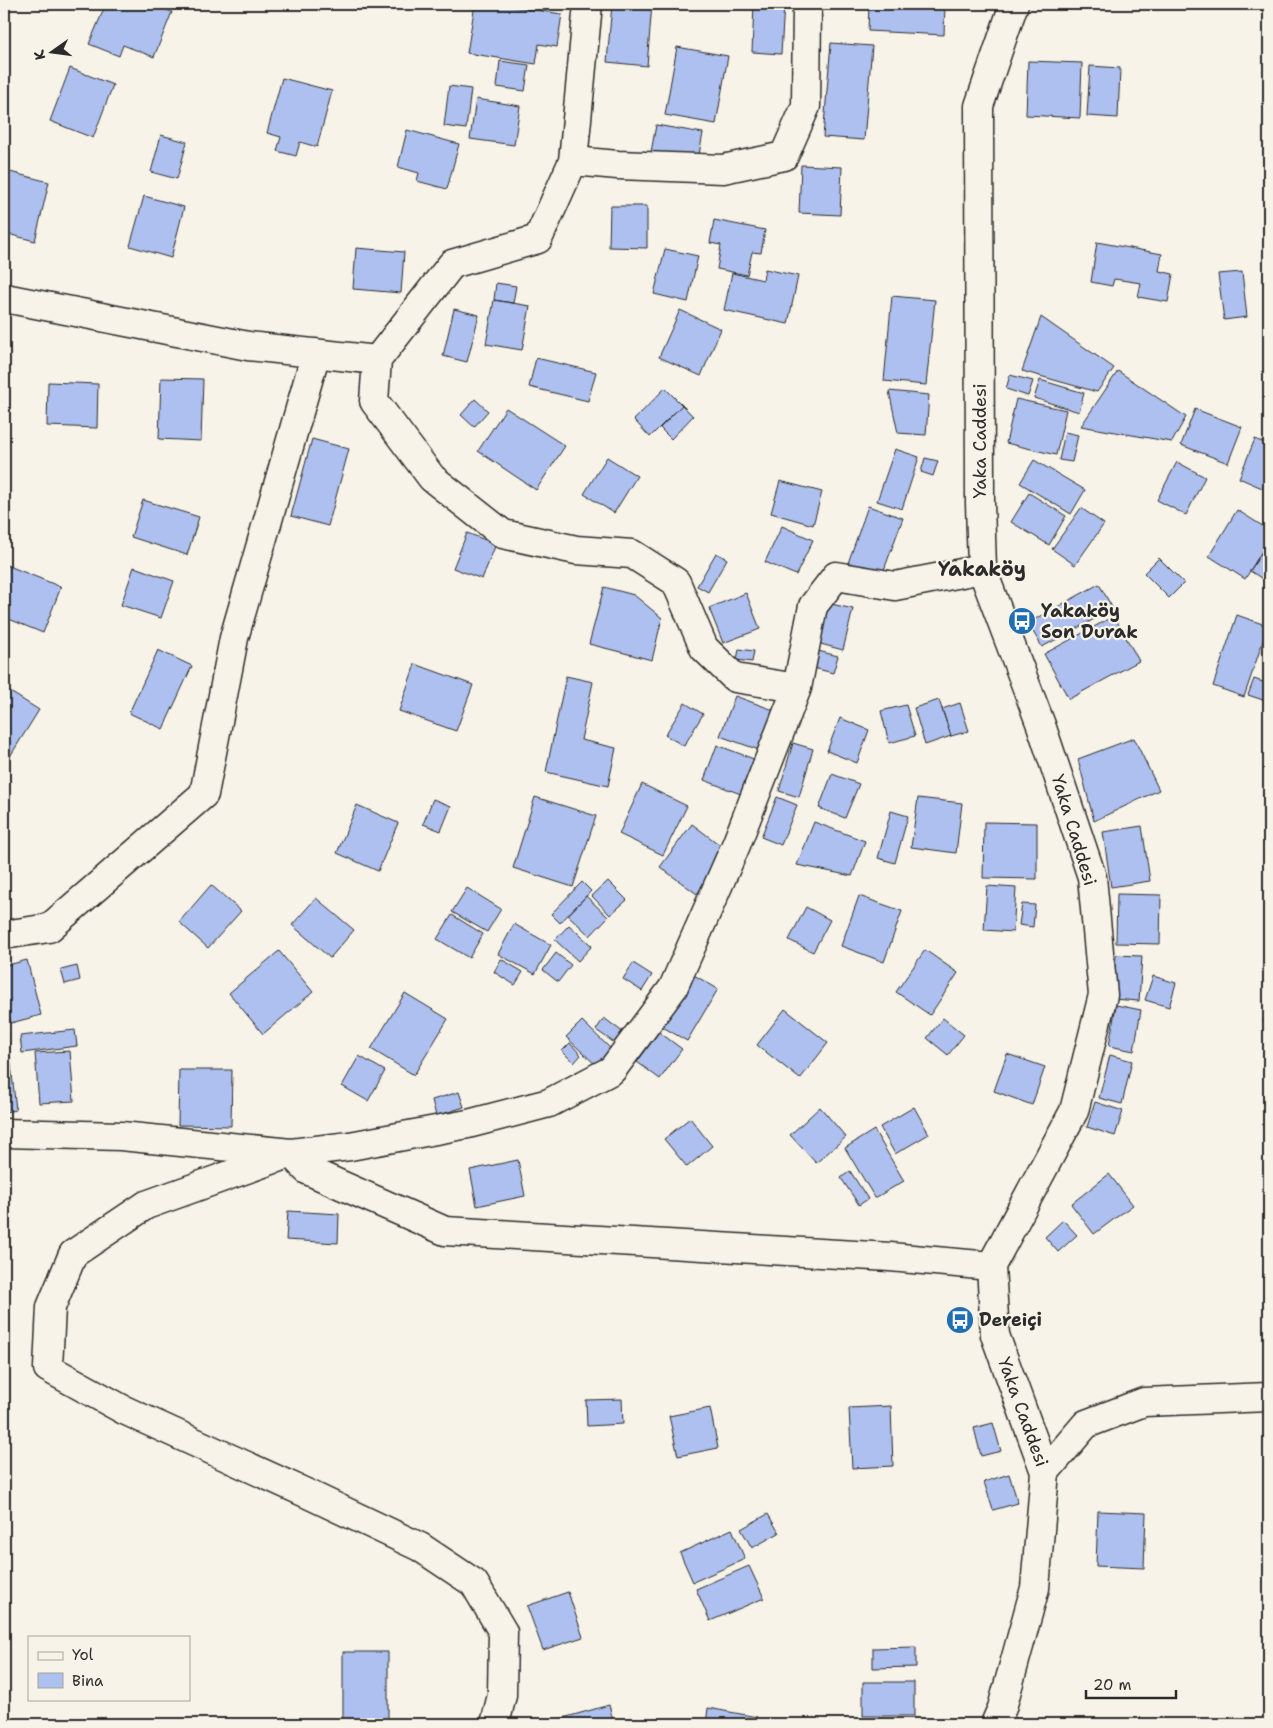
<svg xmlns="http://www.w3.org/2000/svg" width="1273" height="1728" viewBox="0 0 1273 1728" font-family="'Shantell Sans',sans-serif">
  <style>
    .building { fill: #adc0ef; stroke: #2b2b2b }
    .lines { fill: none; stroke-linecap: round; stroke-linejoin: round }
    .minor-casing { stroke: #2b2b2b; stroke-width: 31 }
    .tertiary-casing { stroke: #2b2b2b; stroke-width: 31 }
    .minor { stroke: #f7f3e8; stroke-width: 28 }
    .tertiary { stroke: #f7f3e8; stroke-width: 28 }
    .labels { text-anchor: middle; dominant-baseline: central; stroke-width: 4.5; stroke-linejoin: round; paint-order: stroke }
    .street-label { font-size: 18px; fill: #2b2b2b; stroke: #f7f3e8 }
    .poi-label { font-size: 18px; font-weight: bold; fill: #2b2b2b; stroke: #f7f3e8; text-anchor: start }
    .quarter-label { font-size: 20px; font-weight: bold; fill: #2b2b2b; stroke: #f7f3e8 }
  </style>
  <rect width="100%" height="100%" fill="#f7f3e8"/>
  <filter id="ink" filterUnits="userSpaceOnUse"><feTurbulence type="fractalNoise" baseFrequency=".02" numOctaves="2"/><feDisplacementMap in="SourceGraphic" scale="10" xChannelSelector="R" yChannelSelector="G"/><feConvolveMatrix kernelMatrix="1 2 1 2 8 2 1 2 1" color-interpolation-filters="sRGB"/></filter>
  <g filter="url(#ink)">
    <!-- building -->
    <path class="building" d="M106 4H150L172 12 154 57 123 45 119 56 89 44Z
      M475 4H494L562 14 557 47 539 44 536 64 467 53Z
      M612 4H652L647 66 607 62Z
      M754 4H784L781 54 752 52Z
      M869 4H945L944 35 868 31Z
      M831 43 872 46 864 140 823 137Z
      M677 47 728 56 716 124 665 115Z
      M500 61 529 65 525 91 497 87Z
      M1028 61 1082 63 1080 118 1026 115Z
      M1090 66 1120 68 1118 118 1087 116Z
      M70 68 113 85 93 138 50 121Z
      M282 78 332 91 317 147 300 142 296 156 277 151 281 137 267 133Z
      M449 86 471 89 466 129 444 126Z
      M476 99 520 106 514 145 470 139Z
      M656 125 703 133 698 160 651 152Z
      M407 130 459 144 447 189 417 181 419 173 398 167Z
      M161 135 187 142 177 179 151 172Z
      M801 165 842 167 840 215 799 213Z
      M10 172 49 182 35 241 4 233V190L6 191Z
      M144 196 184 207 171 258 130 246Z
      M610 206H647V248L609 247Z
      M714 220 765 230 761 253 752 252 747 275 717 269 721 245 710 243Z
      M1097 242 1162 254 1159 271 1173 274 1168 302 1138 297 1141 283 1114 279 1112 286 1091 282Z
      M356 248 404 252 401 293 353 289Z
      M665 249 698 256 688 302 654 294Z
      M765 269 798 276 788 324 724 310 732 273 763 280Z
      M1242 272 1247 317 1224 320 1218 274Z
      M496 283 516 286 513 303 494 300Z
      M892 296 935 300 926 385 884 381Z
      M494 300 530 306 522 350 486 344Z
      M454 309 479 315 467 362 443 356Z
      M680 310 721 329 701 376 659 357Z
      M1041 317 1114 368 1097 392 1022 371Z
      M536 358 596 372 588 401 529 387Z
      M1118 371 1186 417 1172 442 1081 426Z
      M1010 375 1033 381 1028 396 1006 389Z
      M161 378 203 379 201 441 159 439Z
      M1040 380 1084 393 1079 412 1034 398Z
      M48 382 98 384 97 428 47 426Z
      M665 388 682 405 650 437 634 420Z
      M889 391 929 395 926 435 898 433Z
      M475 399 488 411 474 427 461 415Z
      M1016 399 1066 410 1056 455 1006 443Z
      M682 405 693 416 671 439 660 428Z
      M506 408 565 446 536 490 478 451Z
      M1195 409 1242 427 1228 463 1181 445Z
      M1065 432 1078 435 1072 462 1059 460Z
      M312 439 349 449 328 526 291 516Z
      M1255 439 1269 445V491L1239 478Z
      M895 449 919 457 902 509 877 501Z
      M607 457 637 476 614 513 584 494Z
      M925 458 938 461 933 476 921 472Z
      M1034 460 1085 490 1071 514 1020 483Z
      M1177 462 1205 477 1186 515 1157 500Z
      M780 481 822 492 813 525 771 513Z
      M1029 493 1066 516 1049 545 1011 522Z
      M143 500 199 517 187 555 131 537Z
      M868 506 903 518 881 578 847 566Z
      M1081 508 1104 524 1075 565 1052 549Z
      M1237 510 1269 530V540L1245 579 1209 556Z
      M782 526 813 540 796 575 765 562Z
      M467 533 496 544 482 579 453 568Z
      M1269 540V583L1250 571Z
      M716 553 727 559 708 592 697 586Z
      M1159 558 1184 583 1169 598 1144 573Z
      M4 564 61 587 43 633 4 617Z
      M134 567 174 581 161 618 121 605Z
      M1099 584 1113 609 1042 647 1028 623Z
      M604 587 634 595 662 618 652 660 589 644Z
      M746 593 760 629 723 643 709 608Z
      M827 603 853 609 843 650 817 643Z
      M1237 615 1268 626 1244 697 1213 686Z
      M1114 616 1139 661 1069 699 1044 654Z
      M739 649 754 651 752 662 737 660Z
      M158 650 192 666 163 729 129 713Z
      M814 650 838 656 833 673 810 667Z
      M415 664 473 685 456 731 399 711Z
      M566 676 593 682 581 740 616 748 608 786 546 772Z
      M1254 679 1269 684V702L1248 695Z
      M4 688 39 710 4 766Z
      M735 696 776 711 762 751 720 736Z
      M939 700 951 736 925 745 914 708Z
      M685 703 703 714 684 746 665 735Z
      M960 703 969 731 951 736 942 709Z
      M906 705 915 736 889 743 881 711Z
      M840 718 869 730 857 763 827 751Z
      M1134 738 1159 790 1094 821 1078 759Z
      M793 743 813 749 799 797 779 791Z
      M717 745 759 761 746 796 704 780Z
      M832 774 859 784 845 818 819 808Z
      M642 784 687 806 663 855 619 834Z
      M535 797 596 816 573 887 513 868Z
      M777 797 797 805 781 845 761 837Z
      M918 798 962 803 956 853 911 847Z
      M433 799 451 806 441 831 423 824Z
      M357 805 398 823 378 871 337 853Z
      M891 811 908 816 895 863 878 858Z
      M814 822 865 841 852 876 797 865Z
      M984 822 1037 823V879L983 878Z
      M692 824 728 851 697 894 660 867Z
      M1142 826 1150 881 1111 887 1103 832Z
      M608 881 627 900 610 915 592 896Z
      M582 882 591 891 560 923 551 914Z
      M211 885 241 911 208 948 179 922Z
      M987 886 1016 888 1013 932 984 930Z
      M467 888 501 909 487 932 452 912Z
      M1117 894 1161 895 1160 944 1116 943Z
      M586 896 608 917 590 936 568 915Z
      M859 896 902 911 884 962 841 946Z
      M316 898 354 930 330 958 292 925Z
      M1022 904 1035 905 1033 927 1019 925Z
      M806 907 830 920 813 952 789 940Z
      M452 915 483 934 469 958 437 939Z
      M514 924 551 945 535 974 498 954Z
      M569 925 592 946 578 961 555 940Z
      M925 950 958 973 930 1015 896 992Z
      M279 951 313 992 263 1034 229 993Z
      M556 953 571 965 558 982 543 970Z
      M1116 955 1142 956 1139 1001 1113 999Z
      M501 959 523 972 515 985 494 972Z
      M27 960 41 1015 11 1023 6 1003 4 1004V966Z
      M633 963 652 975 642 991 623 979Z
      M77 966 80 980 65 984 61 970Z
      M692 974 718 989 687 1041 661 1026Z
      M1153 976 1176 983 1169 1007 1145 1000Z
      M405 993 448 1019 414 1075 371 1049Z
      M1269 1002V1025L1263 1022Z
      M1116 1005 1141 1010 1134 1051 1109 1046Z
      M785 1009 828 1043 800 1079 757 1045Z
      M604 1018 624 1033 616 1044 596 1030Z
      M943 1018 964 1035 948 1055 927 1038Z
      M582 1021 613 1051 598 1067 566 1037Z
      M75 1030 77 1046 22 1053 20 1036Z
      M659 1032 682 1049 660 1079 637 1062Z
      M4 1038H8L16 1110 4 1112Z
      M570 1043 581 1055 574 1063 562 1051Z
      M70 1051 74 1101 39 1103 35 1053Z
      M1007 1054 1045 1067 1032 1105 994 1091Z
      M1110 1055 1132 1061 1122 1104 1099 1098Z
      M359 1056 385 1071 368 1101 342 1086Z
      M179 1070H232L231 1126 178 1125Z
      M459 1092 464 1107 436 1116 432 1100Z
      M1095 1102 1123 1111 1115 1136 1087 1127Z
      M820 1107 846 1137 816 1163 790 1135Z
      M914 1107 929 1134 895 1154 880 1127Z
      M690 1118 712 1146 687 1167 664 1139Z
      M874 1130 904 1181 875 1198 845 1148Z
      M518 1160 525 1196 477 1206 470 1170Z
      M850 1171 868 1199 859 1205 841 1178Z
      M1109 1174 1133 1205 1094 1234 1071 1204Z
      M288 1211 339 1214 338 1243 286 1240Z
      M1063 1220 1077 1235 1058 1252 1045 1237Z
      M622 1399 623 1424 587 1426 586 1400Z
      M891 1406 893 1466 852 1468 849 1408Z
      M710 1408 718 1448 678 1456 669 1416Z
      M993 1423 1001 1451 981 1456 974 1428Z
      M1009 1474 1018 1503 993 1510 984 1482Z
      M1098 1511 1146 1513 1144 1568 1096 1566Z
      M768 1514 779 1533 752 1548 741 1529Z
      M732 1529 745 1559 693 1582 680 1553Z
      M749 1566 764 1598 710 1621 696 1589Z
      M568 1592 583 1637 543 1650 527 1606Z
      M916 1647V1667L873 1668V1648Z
      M343 1652H388V1723H343Z
      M863 1682H914V1716H863Z
      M609 1705 614 1724H550L549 1722Z
      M708 1708 757 1717 756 1724H706Z"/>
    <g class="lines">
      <defs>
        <path id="minor" d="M573 161 588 4
          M4 297 10 299 248 346 377 360
          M797 688 813 606 836 576 895 586 982 569
          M4 935 49 928 204 794 234 638 316 353
          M4 1133 121 1136 291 1153 307 1170 445 1231 890 1257 991 1266
          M1045 1472 1086 1424 1144 1402 1269 1397
          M495 1724 502 1695 503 1632 474 1583 420 1547 308 1494 124 1410 48 1368 51 1307 73 1254 146 1205 291 1153 350 1146 468 1124 549 1103 612 1070 673 988 736 845 797 688 735 678 704 648 676 582 632 554 576 550 503 534 432 478 374 401 377 360 452 264 538 239 573 161 618 165 723 169 784 156 806 106 807 4"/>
        <path id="tertiary" d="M995 1724 1002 1708 1035 1588 1045 1472 995 1335 991 1266 1074 1111 1103 995 1092 877 1041 725 982 569 980 503 979 106 1014 4"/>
      </defs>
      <!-- minor casing -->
      <use href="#minor" class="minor-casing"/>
      <!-- tertiary casing -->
      <use href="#tertiary" class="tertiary-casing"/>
      <!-- minor -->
      <use href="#minor" class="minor"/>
      <!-- tertiary -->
      <use href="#tertiary" class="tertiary"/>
    </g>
  </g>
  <!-- icons -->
  <defs>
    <symbol id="bus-disc" viewBox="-11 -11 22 22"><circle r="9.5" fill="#1f6fb2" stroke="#f7f3e8"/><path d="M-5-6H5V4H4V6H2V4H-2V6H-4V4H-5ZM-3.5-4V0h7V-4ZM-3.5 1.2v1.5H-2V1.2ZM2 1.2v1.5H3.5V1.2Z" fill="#fff"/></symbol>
  </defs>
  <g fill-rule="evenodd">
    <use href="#bus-disc" x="1006" y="605" width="32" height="32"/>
    <use href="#bus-disc" x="944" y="1304" width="32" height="32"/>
  </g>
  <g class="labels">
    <!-- street labels -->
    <g class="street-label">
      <text transform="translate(980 441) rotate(-90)">Yaka Caddesi</text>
      <text transform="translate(1074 830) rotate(73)">Yaka Caddesi</text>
      <text transform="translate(1023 1412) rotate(70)">Yaka Caddesi</text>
    </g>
    <!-- poi labels -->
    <g class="poi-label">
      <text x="1041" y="611">Yakaköy<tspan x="1041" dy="21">Son Durak</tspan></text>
      <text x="979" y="1320">Dereiçi</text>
    </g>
    <!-- quarter labels -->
    <g class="quarter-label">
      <text x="982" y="569">Yakaköy</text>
    </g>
  </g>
  <!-- margin -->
  <rect width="1273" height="1728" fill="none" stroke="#f7f3e8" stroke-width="20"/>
  <rect x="10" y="10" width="1253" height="1708" fill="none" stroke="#2b2b2b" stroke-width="2" filter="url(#ink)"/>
  <!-- legend -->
  <rect x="28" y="1636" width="162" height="65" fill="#f7f3e8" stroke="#a5a39c"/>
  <rect x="38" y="1652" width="25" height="8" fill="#f7f3e8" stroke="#a5a39c"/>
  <text x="72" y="1660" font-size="15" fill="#2b2b2b">Yol</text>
  <rect x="38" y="1673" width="25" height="15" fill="#adc0ef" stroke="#a5a39c"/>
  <text x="72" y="1686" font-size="15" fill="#2b2b2b">Bina</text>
  <!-- north arrow -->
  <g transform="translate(52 52) rotate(256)" stroke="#f7f3e8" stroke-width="4" paint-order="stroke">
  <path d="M0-4L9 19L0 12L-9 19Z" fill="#2b2b2b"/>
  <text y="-8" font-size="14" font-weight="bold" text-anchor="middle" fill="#2b2b2b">K</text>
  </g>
  <!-- scale -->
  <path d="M1086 1690v8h90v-8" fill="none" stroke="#2b2b2b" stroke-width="2.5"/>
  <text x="1093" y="1690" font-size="15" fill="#2b2b2b" stroke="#f7f3e8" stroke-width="4" paint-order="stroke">20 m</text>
</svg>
